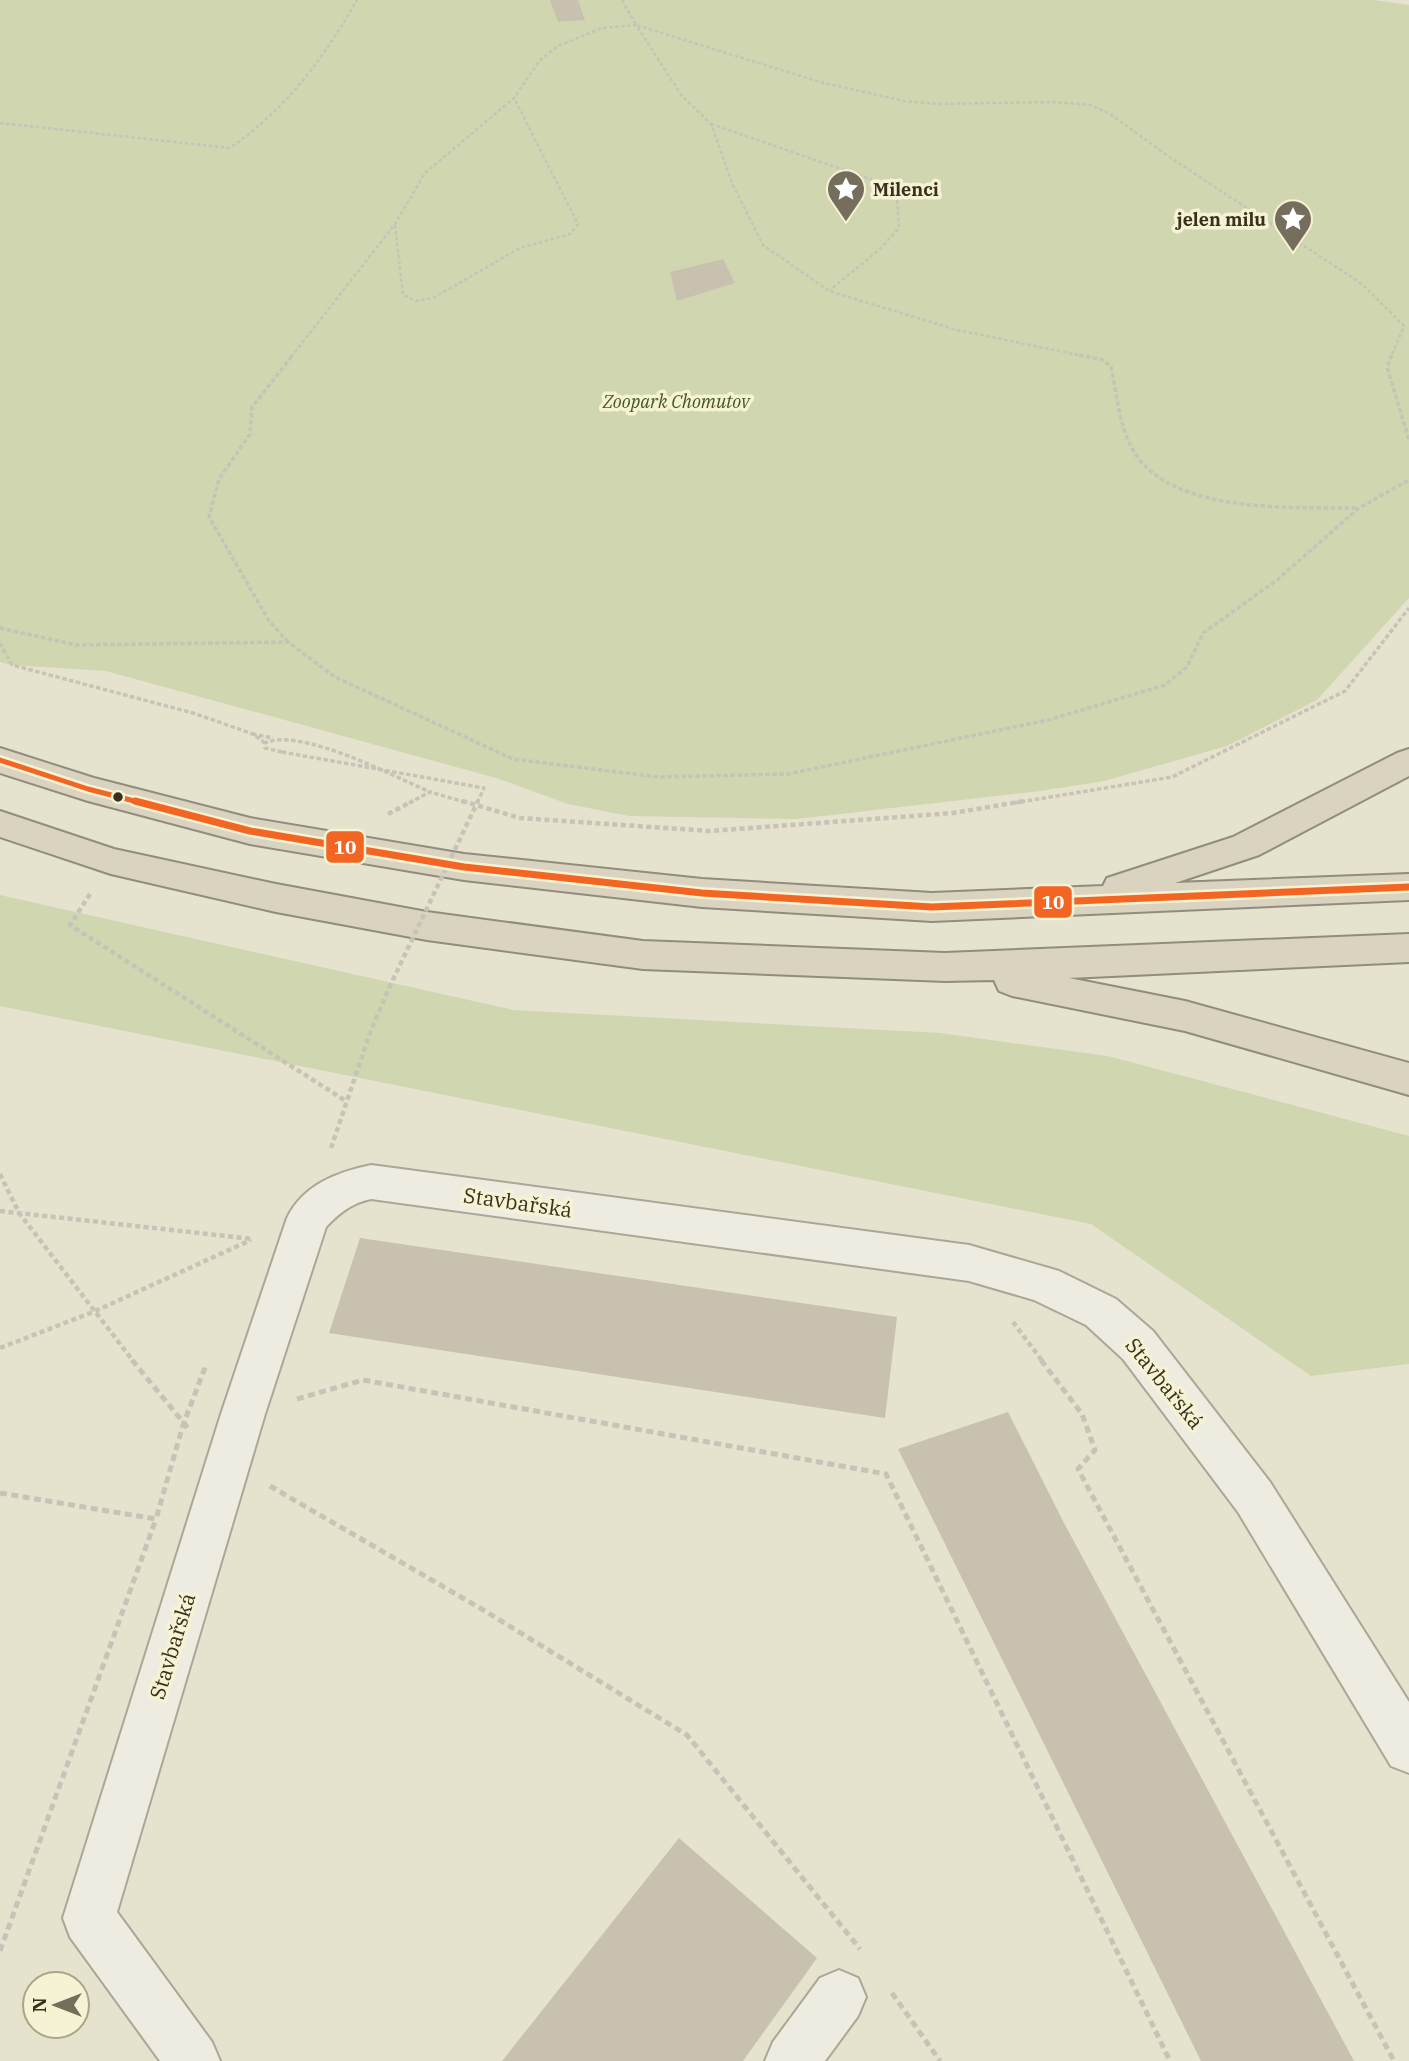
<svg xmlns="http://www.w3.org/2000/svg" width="1409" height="2061" viewBox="0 0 1409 2061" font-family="'IBM Plex Serif',serif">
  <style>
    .green { fill: #d0d7b0 }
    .building { fill: #c9c1af }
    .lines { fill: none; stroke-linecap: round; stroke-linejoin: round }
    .street-casing { stroke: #aaa797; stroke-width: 4 }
    .highway-casing { stroke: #908c7e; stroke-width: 4 }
    .path-far3 { stroke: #c6c3b7; stroke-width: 2.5; stroke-dasharray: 3.5 2.5; stroke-linecap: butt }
    .path-far2 { stroke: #c6c3b7; stroke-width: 3.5; stroke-dasharray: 4.5 2.5; stroke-linecap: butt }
    .path-far1 { stroke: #c6c3b7; stroke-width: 4.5; stroke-dasharray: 5 3.5; stroke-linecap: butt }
    .path { stroke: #c6c3b7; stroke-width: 5; stroke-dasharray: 7 4.5; stroke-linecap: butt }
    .street { fill: #eeebe0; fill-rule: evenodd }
    .highway { fill: #d9d3bf; fill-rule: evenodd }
    .path-bridge-far1 { stroke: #c6c3b7; stroke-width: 3.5; stroke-dasharray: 4.5 2.5; stroke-linecap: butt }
    .path-bridge { stroke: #c6c3b7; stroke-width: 4.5; stroke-dasharray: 5 3.5; stroke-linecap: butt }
    .bus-1-far1-casing { stroke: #f6f2d4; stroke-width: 10 }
    .bus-1-casing { stroke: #f6f2d4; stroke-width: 12 }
    .bus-1-far1 { stroke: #f26522; stroke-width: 5 }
    .bus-1 { stroke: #f26522; stroke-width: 7 }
    .bus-dot { fill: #3a301e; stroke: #f6f2d4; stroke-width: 2.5 }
    .labels { text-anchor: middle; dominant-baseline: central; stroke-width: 7; stroke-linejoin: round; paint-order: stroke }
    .far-poi-label { font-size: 18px; font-weight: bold; fill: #3a301e; stroke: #f6f2d4; text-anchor: start }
    .far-park-label { font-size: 18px; font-style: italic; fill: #425724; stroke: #f6f2d4 }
    .street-label { font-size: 21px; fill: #3a301e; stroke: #f6f2d4 }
    .line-badge { stroke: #f6f2d4; stroke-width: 2.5 }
    .badge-label { font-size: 19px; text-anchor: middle; font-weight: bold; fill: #fff }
  </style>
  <rect width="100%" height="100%" fill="#e5e2ce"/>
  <!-- green -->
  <path class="green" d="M0 0H1374L1409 5V598L1317 700 1227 746 1104 781 1040 791 797 819 629 816 568 804 496 778 106 671 12 665 0 662Z
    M0 895 513 1010 940 1033 1108 1056 1409 1136V1364L1311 1376 1091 1224 0 1006Z"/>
  <!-- building -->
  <path class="building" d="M550 0H578L585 20 558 22Z
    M723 259 735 283 677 301 670 272Z
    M360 1238 897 1317 885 1418 329 1333Z
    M1008 1412 1064 1523 1354 2061H1201L898 1449Z
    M679 1838 817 1958 743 2061H502Z"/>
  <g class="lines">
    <defs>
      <path id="street" d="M371 1165 969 1245 1059 1271 1116 1299 1153 1331 1270 1482 1409 1702V1773L1391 1766 1238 1512 1123 1359 1086 1325 1034 1300 969 1281 371 1199C352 1203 339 1213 326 1227L265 1414 117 1912 212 2042 220 2061H160L70 1937 63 1918 221 1414 287 1218C303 1185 337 1172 371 1165Z
        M839 1970 858 1978 866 1997 858 2016 825 2061H765L773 2042 820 1978Z"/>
      <path id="highway" d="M0 748 94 778 250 818 464 854 702 879 932 893 1103 886 1107 878 1233 837 1397 753 1409 749V776L1259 855 1175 883 1409 874V900L932 921 702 907 464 880 250 844 88 801 0 773Z
        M0 811 114 849 276 884 427 912 643 941 945 953 1409 934V962L1069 978 1185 1001 1409 1063V1095L1185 1031 1012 996 999 991 994 980 945 981 643 969 427 940 276 912 111 874 0 837Z"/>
    </defs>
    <!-- street casing -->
    <use href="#street" class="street-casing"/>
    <!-- highway casing -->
    <use href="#highway" class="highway-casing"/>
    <!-- path-far3 -->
    <path class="path-far3" d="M622 0 636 25 820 82 904 101 938 104 1054 102 1090 105 1110 114 1171 158 1362 284 1404 326 1391 357
      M0 123 230 148C285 110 324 58 357 0
      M711 124 879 182 897 197 899 228 879 250 830 290
      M395 225 403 295 416 301 433 298 520 248 570 234 578 224 514 98
      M291 357 395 224 425 173 514 98 540 60 558 46 602 28 636 25 682 96 711 124 732 183 763 245 829 291 957 330 1088 357"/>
    <!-- path-far2 -->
    <path class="path-far2" d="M1079 355 1103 360 1111 367C1117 393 1119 427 1133 450 1170 515 1294 507 1359 508
      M1392 355 1387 367 1409 440
      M0 628 76 645 288 642 335 677 513 759 658 777 788 774 1048 720 1165 685 1187 667 1203 633 1277 580 1359 508 1409 480
      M288 642 269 621 209 517 219 479 250 434 252 407 293 355
      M0 643 12 665 193 713 253 734
      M265 743 253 734 273 738
      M282 752 265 748V743C301 727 393 776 430 792
      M409 803 430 792 468 803
      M1014 803 1172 777 1345 691 1409 608"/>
    <!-- path-far1 -->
    <path class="path-far1" d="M462 801 520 818 710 831 953 813 1025 801
      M388 814 413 801
      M90 894 70 925 346 1101
      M331 1148 370 1033 389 988
      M0 1174 19 1213 134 1362
      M0 1211 253 1239
      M1013 1322 1043 1362
      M0 1348 93 1312 251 1240"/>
    <!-- path -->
    <path class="path" d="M132 1360 188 1428
      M1041 1360 1082 1414 1095 1450 1078 1469 1394 2061
      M297 1399 363 1380 886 1474 1170 2061
      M270 1486 480 1608 687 1735 860 1949
      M0 1493 156 1519 183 1425 206 1365
      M0 1951 156 1519
      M892 1993 940 2061"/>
    <!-- street -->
    <use href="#street" class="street"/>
    <!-- highway -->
    <use href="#highway" class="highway"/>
    <!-- path-bridge-far1 -->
    <path class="path-bridge-far1" d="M282 752 484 788 477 803"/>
    <!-- path-bridge -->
    <path class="path-bridge" d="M389 988 478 801"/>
    <defs>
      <path id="bus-1-far1" d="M0 760 88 789 142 803"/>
      <path id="bus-1" d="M135 801 250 831 464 867 702 893 932 907 1409 887"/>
    </defs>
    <!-- bus-1-far1 casing -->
    <use href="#bus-1-far1" class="bus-1-far1-casing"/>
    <!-- bus-1 casing -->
    <use href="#bus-1" class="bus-1-casing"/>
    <!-- bus-1-far1 -->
    <use href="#bus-1-far1" class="bus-1-far1"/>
    <!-- bus-1 -->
    <use href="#bus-1" class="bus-1"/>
  </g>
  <!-- icons -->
  <defs>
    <symbol id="sight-pin" viewBox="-11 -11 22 30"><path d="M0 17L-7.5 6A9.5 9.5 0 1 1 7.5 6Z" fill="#766e5c" stroke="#f6f2d4"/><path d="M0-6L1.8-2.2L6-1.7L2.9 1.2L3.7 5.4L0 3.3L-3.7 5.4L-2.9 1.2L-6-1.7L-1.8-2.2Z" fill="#fff"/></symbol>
  </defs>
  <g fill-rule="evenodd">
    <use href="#sight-pin" x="824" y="167" width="44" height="60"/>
    <use href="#sight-pin" x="1271" y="197" width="44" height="60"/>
  </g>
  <!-- markers -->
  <circle class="bus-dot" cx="118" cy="797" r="6"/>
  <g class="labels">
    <!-- far-poi labels -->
    <g class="far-poi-label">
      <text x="873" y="189">Milenci</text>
      <text x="1266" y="219" text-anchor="end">jelen milu</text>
    </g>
    <!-- far-park labels -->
    <g class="far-park-label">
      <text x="676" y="401">Zoopark Chomutov</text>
    </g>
    <!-- street labels -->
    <g class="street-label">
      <text transform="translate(518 1202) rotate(8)">Stavbařská</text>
      <text transform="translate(1165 1383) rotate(51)">Stavbařská</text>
      <text transform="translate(172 1646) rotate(-73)">Stavbařská</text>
    </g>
  </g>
  <g class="line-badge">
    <rect x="325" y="830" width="40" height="34" rx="7" fill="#f26522"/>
    <rect x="1033" y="885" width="40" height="34" rx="7" fill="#f26522"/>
  </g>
  <g class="badge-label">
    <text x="345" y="854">10</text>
    <text x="1053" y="909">10</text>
  </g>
  <!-- north arrow -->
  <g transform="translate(56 2005) rotate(270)"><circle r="33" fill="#f6f2d4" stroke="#aba48b" stroke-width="2"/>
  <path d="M0-5L12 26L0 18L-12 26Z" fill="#766e5c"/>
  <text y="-10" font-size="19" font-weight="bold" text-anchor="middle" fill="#3a301e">N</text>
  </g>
</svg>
